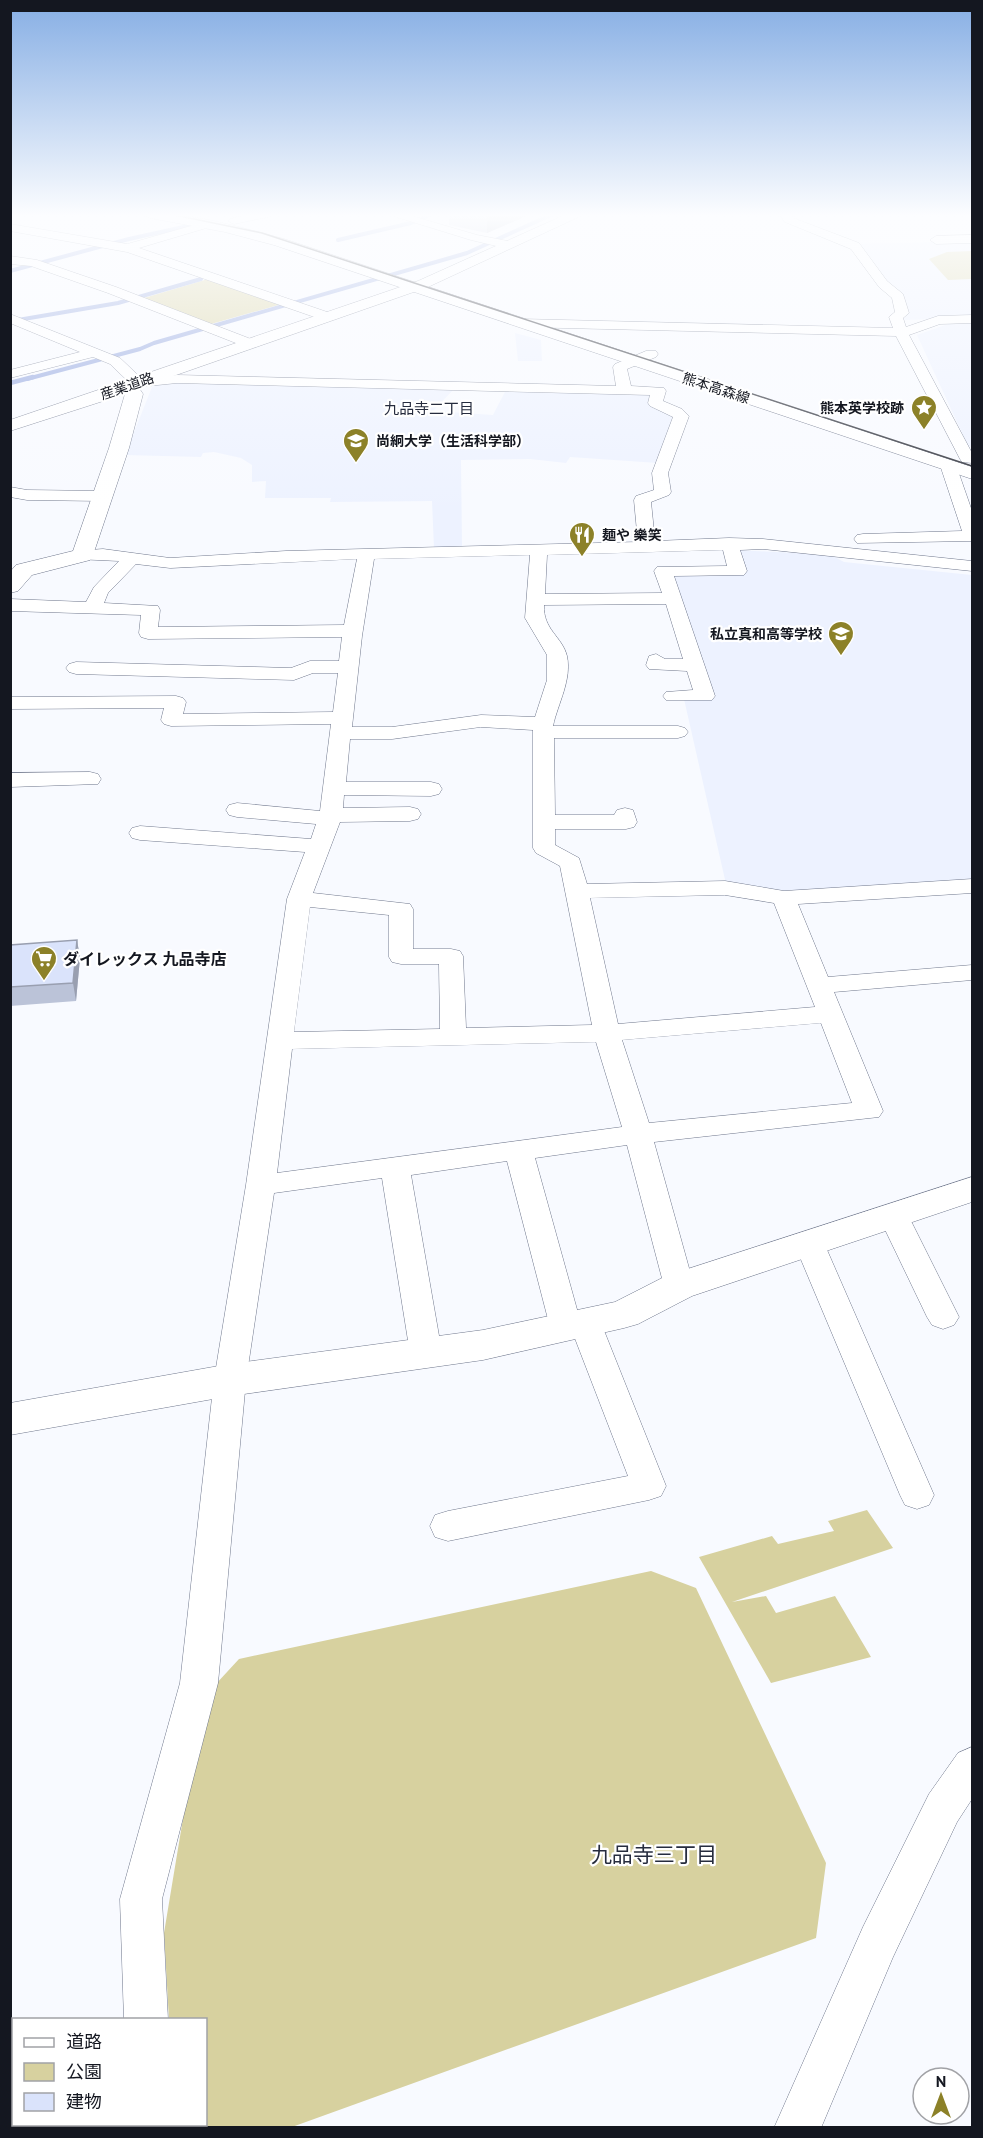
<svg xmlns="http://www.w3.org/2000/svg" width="983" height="2138" viewBox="0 0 983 2138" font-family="'PT Sans','Noto Sans JP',sans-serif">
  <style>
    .built { fill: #edf2ff }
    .green { fill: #d7d19f }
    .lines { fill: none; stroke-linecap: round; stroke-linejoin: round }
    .stream-far1 { stroke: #93a6df; stroke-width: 4 }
    .stream { stroke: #93a6df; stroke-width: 4.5 }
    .street-casing { stroke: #70788d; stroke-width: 1 }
    .secondary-casing { stroke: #70788d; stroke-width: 1 }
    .primary-casing { stroke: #70788d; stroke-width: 1 }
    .street { fill: #fff; fill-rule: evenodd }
    .secondary { fill: #fff; fill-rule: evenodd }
    .primary { fill: #fff; fill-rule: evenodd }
    .tram { stroke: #2c2f38; stroke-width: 1.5 }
    .wall { fill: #bbc3d8 }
    .shaded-wall { fill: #999fb0 }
    .building { fill: #dae3fb; stroke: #999fb0; stroke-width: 1.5 }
    .labels { text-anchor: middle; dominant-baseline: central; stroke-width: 4.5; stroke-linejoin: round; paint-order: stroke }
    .far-street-label { font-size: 14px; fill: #141720; stroke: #fff }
    .far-poi-label { font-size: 14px; font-weight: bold; fill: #141720; stroke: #fff; text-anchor: end }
    .far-neighbourhood-label { font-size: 15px; fill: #262c3e; stroke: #fff }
    .poi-label { font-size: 16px; font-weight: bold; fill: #141720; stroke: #fff; text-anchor: start }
    .near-neighbourhood-label { font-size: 21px; fill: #262c3e; stroke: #fff }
  </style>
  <rect width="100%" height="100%" fill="#f8faff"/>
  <!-- built -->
  <path class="built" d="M972 241V318L903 320 906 315 887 283 856 244Z
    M972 322V447L968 446 917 335 951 323Z
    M515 333 541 340 542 361H518Z
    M170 381 456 387 433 411 493 415 507 388 652 391 675 415 658 463 570 457 566 463 530 459 461 460 462 547 434 548 432 501 330 502 331 498H265L266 481 252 482V465L241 458 214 452 203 453 201 457 125 455 152 387Z
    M736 550 831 555 844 562 972 575V882L773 894 726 884 684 699 715 698 669 575 743 572Z"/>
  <!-- green -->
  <path class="green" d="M972 251V279L948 280 929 259 947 252Z
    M208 279 282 304 211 324 144 298Z
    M867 1510 893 1548 732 1602 766 1596 776 1613 835 1596 871 1657 771 1683 699 1557 772 1536 778 1544 834 1531 828 1521Z
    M651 1571 696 1588 826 1863 816 1938 292 2127H196L195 2125 206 2124V2020H169L164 1933 203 1698 239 1659Z"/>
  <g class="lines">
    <!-- stream-far1 -->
    <path class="stream-far1" d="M241 216 251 214
      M338 240 411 223 432 214
      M10 271 129 239 188 226
      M12 321 118 303 201 279
      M27 379 140 349 154 343 467 253 553 214"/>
    <!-- stream -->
    <path class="stream" d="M10 383 33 377"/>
    <defs>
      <path id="street" d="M252 214H274L272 216 234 224 228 221 230 219Z
        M387 214H405L477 235 513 242 515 245 509 249 471 240Z
        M779 214H791L793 218 859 243 887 281 903 294 909 313 903 318 906 327 938 316 972 315V323L940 324 909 335 972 453V463L962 462 960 459 896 336 521 327 514 323 521 319 893 328 889 317 895 312 892 298 879 287 851 249 785 222Z
        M209 221 213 222V226L139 248 333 314 335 317 333 320H323L127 252 10 231V224L127 244Z
        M972 235V243L936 244 930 240 936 236Z
        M10 256 37 260 116 287 256 341 258 344 256 347H246L108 293 31 266 10 264Z
        M10 314 120 358 141 378 177 375 616 386 613 367 615 364 646 351H656L658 354 656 357 627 369 631 386 664 388 666 391 663 401 682 409 689 416 668 473 671 492 669 495 651 502 655 541 729 538 763 539 972 561V571L763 549 740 550 747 571 744 575 674 576 715 696 712 700H666L663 696 666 692 693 690 687 671 649 669 646 665 649 656 656 654 665 659H683L666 604 544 605C543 630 562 636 567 656 572 680 558 703 553 726H678L685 728 688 732 685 736 678 738H554L555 815H614L617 810 625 808 633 810 637 822 634 827 626 829H555V845L579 858 587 884 725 881 784 891 972 879V893L798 904 828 977 972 965V980L834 992 883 1111 879 1117 654 1142 694 1286 690 1294 679 1297 668 1294 664 1286 627 1145 535 1158 578 1313 585 1311 596 1315 601 1323 666 1486 661 1496 649 1500 448 1541 435 1537 430 1526 435 1515 448 1511 628 1476 574 1336 566 1339 555 1335 550 1327 507 1161 411 1175 442 1353 437 1362 426 1365 415 1362 410 1353 382 1178 274 1193 246 1380 218 1683 162 1899 168 2020H124L120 1899 180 1683 214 1380 246 1185 287 899 305 852 140 840 132 838 129 833 132 828 140 826 311 839 316 824 237 817 229 815 226 810 229 805 237 803 320 811 331 724 171 726 164 724 161 720 164 708 10 709V697L176 696 183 698 186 702 183 714 333 712 338 673H313L294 680 76 674 69 672 66 668 69 664 76 662 291 668 310 661H339L342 637 148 639 141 637 139 633 141 615 10 611V599L86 602 94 587 119 561 76 559 73 555 76 551 103 549 170 558 286 551 638 542 634 500 636 496 654 490 652 473 673 417 650 406 648 403 650 395 177 383 138 387 133 386 110 364 93 357 10 378V370L80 352 10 323ZM723 550 727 566 657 567 654 571 662 593 545 594 547 555ZM530 555 525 618 547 655V680L535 717 481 715 392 727H352L362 636 374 559ZM357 559 344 625 158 627 160 610 158 606 104 603 108 593 136 564 170 568ZM481 727 533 730V848L536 853 560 866 592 1025 466 1028 463 956 460 951 451 949H413V909L410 904 313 893 340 822 410 821 418 819 421 814 418 809 410 807 343 808 344 795 431 796 439 794 442 789 439 784 431 782H346L350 739H392ZM725 895 774 903 815 1007 618 1024 590 898ZM310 907 389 915V957L392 962 401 964H439L440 1029 294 1032ZM821 1023 852 1103 649 1123 622 1040ZM596 1042 622 1127 277 1173 292 1049Z
        M948 460 956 465 972 511V541L857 543 854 539 857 535 863 534 962 531 940 465Z
        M10 487 27 490 102 491 110 496 102 501 27 500 10 497Z
        M90 772 98 774 101 779 98 784 10 787V773Z
        M893 1205 903 1208 908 1215 959 1317 954 1325 943 1329 932 1325 927 1317 878 1215 883 1208Z
        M809 1232 820 1235 824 1243 934 1495 929 1505 917 1509 905 1505 900 1495 794 1243 798 1235Z
        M972 1747V1799L957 1822 893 1957 821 2128H774L863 1927 929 1794 958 1753Z
        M151 2124H197L198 2128H152Z"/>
      <path id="secondary" d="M567 214H585L428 287 139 388 143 394 129 448 93 555 90 560 32 575 18 591 10 593V572L16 565 73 551 109 448 125 394 10 431V420L418 281Z
        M972 1177V1202L692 1296 638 1324 624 1328 483 1360 230 1396 10 1435V1403L230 1364 483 1330 615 1302 666 1276Z"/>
      <path id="primary" d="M143 214C191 212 238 227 284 239L972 467V479L274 245 225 232 150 218Z"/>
    </defs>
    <!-- street casing -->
    <use href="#street" class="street-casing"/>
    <!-- secondary casing -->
    <use href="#secondary" class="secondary-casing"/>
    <!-- primary casing -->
    <use href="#primary" class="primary-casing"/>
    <!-- street -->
    <use href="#street" class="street"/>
    <!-- secondary -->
    <use href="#secondary" class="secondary"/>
    <!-- primary -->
    <use href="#primary" class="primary"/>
    <!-- tram -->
    <path class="tram" d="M170 214 262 233 972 466"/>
  </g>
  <!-- wall -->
  <path class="wall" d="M449 214H531L487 233 449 225Z
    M77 940 80 958 76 1001 10 1006V945Z"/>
  <!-- shaded-wall -->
  <path class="shaded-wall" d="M487 214H531L487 233Z
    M77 940 80 958 76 1001 73 983Z"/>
  <!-- building -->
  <path class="building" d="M77 940 73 983 10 987V945Z"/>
  <!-- sky -->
  <linearGradient id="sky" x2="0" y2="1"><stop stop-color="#86aee4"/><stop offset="0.42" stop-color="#fcfdff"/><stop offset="1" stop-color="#fcfdff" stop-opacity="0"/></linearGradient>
  <rect width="983" height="513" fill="url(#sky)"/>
  <!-- icons -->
  <defs>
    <symbol id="sight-pin" viewBox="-11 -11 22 30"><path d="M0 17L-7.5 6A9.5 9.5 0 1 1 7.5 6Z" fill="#8c8128" stroke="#fff"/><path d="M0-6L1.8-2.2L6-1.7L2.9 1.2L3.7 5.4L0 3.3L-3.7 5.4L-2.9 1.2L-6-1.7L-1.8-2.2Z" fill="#fff"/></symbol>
    <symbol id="university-pin" viewBox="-11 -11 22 30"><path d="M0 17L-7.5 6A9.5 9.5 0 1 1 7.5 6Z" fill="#8c8128" stroke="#fff"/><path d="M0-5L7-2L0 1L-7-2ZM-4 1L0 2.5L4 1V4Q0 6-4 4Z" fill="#fff"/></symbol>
    <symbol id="restaurant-pin" viewBox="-11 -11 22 30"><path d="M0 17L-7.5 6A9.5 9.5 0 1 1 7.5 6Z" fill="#8c8128" stroke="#fff"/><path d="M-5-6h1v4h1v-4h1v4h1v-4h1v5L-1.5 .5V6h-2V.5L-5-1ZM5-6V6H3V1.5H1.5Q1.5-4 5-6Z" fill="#fff"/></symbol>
    <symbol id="school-pin" viewBox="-11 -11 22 30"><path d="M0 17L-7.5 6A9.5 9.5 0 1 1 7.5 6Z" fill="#8c8128" stroke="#fff"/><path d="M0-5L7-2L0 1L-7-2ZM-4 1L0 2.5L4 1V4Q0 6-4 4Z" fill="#fff"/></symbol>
    <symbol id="supermarket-pin" viewBox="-11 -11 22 30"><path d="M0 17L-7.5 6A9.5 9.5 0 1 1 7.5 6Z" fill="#8c8128" stroke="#fff"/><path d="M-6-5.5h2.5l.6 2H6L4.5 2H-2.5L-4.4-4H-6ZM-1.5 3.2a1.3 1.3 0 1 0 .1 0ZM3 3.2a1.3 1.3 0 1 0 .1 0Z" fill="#fff"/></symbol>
  </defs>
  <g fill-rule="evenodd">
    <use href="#sight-pin" x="909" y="393" width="30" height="40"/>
    <use href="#university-pin" x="341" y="426" width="30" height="40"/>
    <use href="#restaurant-pin" x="567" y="520" width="30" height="40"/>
    <use href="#school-pin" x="826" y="619" width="30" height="40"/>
    <use href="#supermarket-pin" x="29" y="944" width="30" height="40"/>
  </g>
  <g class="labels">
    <!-- far-street labels -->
    <g class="far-street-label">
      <text transform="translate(127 386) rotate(-19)">産業道路</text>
      <text transform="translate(716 388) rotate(18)">熊本高森線</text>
    </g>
    <!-- far-poi labels -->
    <g class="far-poi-label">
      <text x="904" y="408">熊本英学校跡</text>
      <text x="376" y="441" text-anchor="start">尚絅大学（生活科学部）</text>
      <text x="602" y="535" text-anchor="start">麺や 樂笑</text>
      <text x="822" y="634">私立真和高等学校</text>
    </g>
    <!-- far-neighbourhood labels -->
    <g class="far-neighbourhood-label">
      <text x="429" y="408">九品寺二丁目</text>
    </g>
    <!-- poi labels -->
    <g class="poi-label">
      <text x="63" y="959">ダイレックス 九品寺店</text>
    </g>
    <!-- near-neighbourhood labels -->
    <g class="near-neighbourhood-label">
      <text x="654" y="1854">九品寺三丁目</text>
    </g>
  </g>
  <!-- border -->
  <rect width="983" height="2138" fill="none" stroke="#141720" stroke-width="24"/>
  <!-- legend -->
  <rect x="12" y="2018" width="195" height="108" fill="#ffffff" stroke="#a1a2a6" stroke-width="1.5"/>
  <rect x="24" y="2038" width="30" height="9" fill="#ffffff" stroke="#a1a2a6" stroke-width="1.5"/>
  <text x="66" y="2048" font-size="18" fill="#141720">道路</text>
  <rect x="24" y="2063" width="30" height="18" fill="#d7d19f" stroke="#a1a2a6" stroke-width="1.5"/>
  <text x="66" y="2078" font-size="18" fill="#141720">公園</text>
  <rect x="24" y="2093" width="30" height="18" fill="#dae3fb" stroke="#a1a2a6" stroke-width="1.5"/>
  <text x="66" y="2108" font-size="18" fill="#141720">建物</text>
  <!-- north arrow -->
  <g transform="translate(941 2096)"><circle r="28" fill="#ffffff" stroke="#a1a2a6" stroke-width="1.5"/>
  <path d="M0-4.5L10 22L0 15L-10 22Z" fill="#8c8128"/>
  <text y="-9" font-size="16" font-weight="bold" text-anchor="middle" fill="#141720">N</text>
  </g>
</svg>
